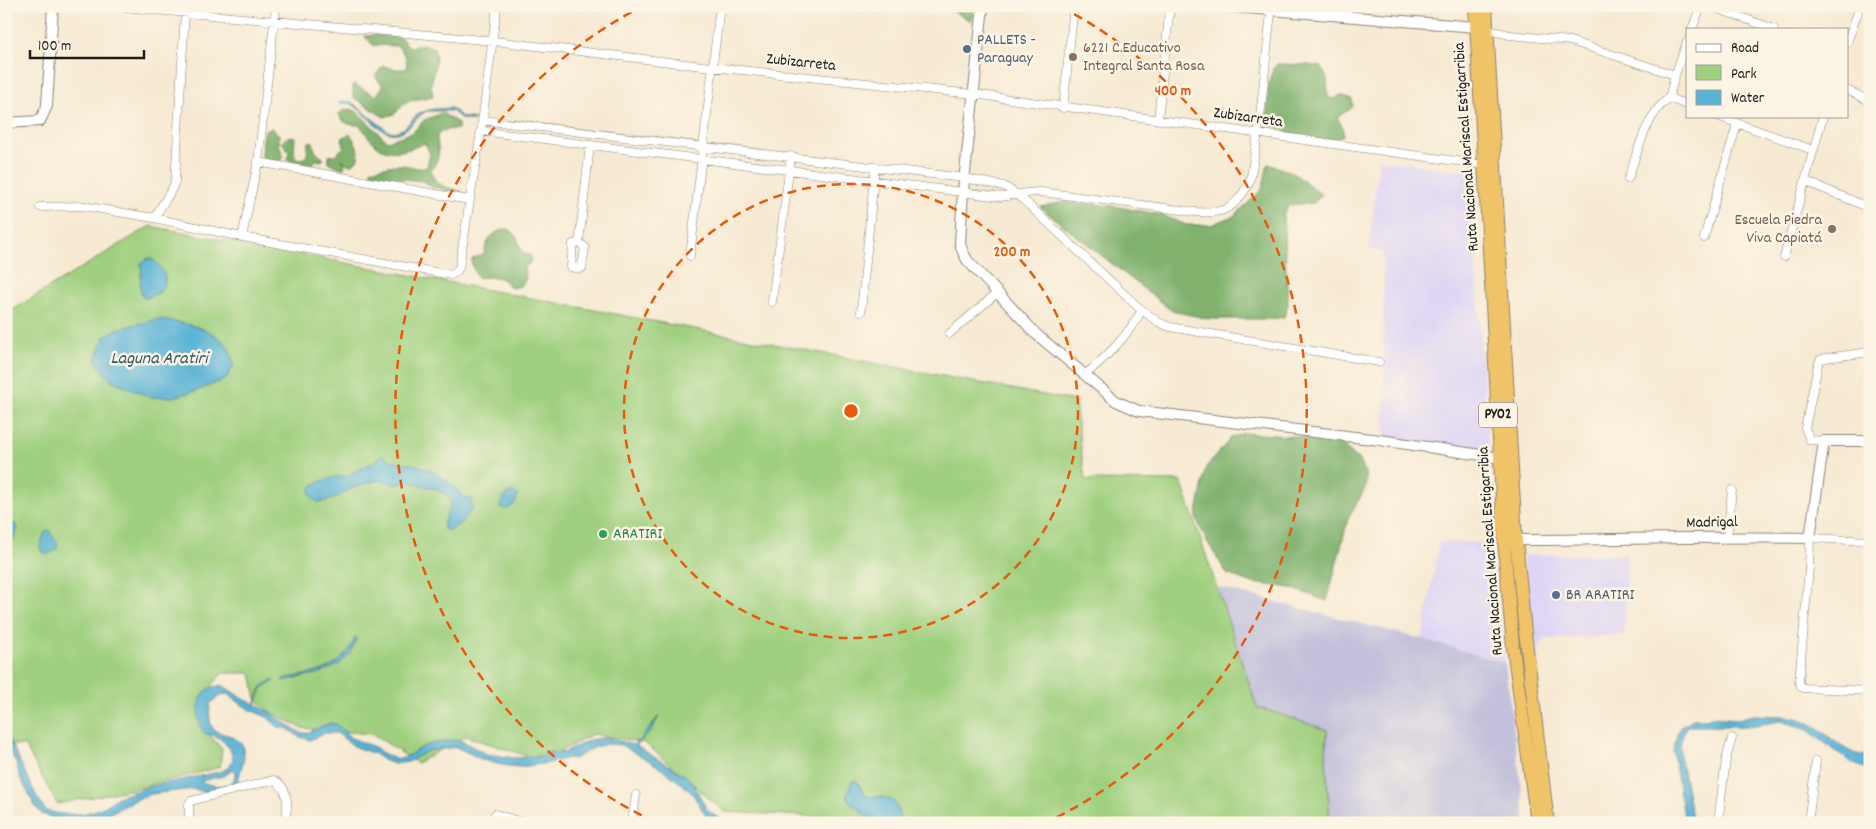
<svg xmlns="http://www.w3.org/2000/svg" width="1876" height="829" viewBox="0 0 1876 829" font-family="Dekko,sans-serif">
  <style>
    .built { fill: #dfd5f5 }
    .industrial { fill: #c3c1db }
    .green { fill: #a0d07f; stroke: #5e764e }
    .forest { fill: #80b26e; stroke: #4e6745 }
    .water { fill: #58b2d6; stroke: #3a6779; fill-rule: evenodd }
    .lines { fill: none; stroke-linecap: round; stroke-linejoin: round }
    .stream { stroke: #58b2d6; stroke-width: 2.5 }
    .minor-casing { stroke: #8a8378; stroke-width: 9 }
    .tertiary-casing { stroke: #8a8378; stroke-width: 12 }
    .trunk-casing { stroke: #8a8378; stroke-width: 14 }
    .minor { stroke: #fff; stroke-width: 8 }
    .tertiary { stroke: #fff; stroke-width: 10 }
    .trunk { stroke: #f0c369; stroke-width: 12 }
    .ring { fill: none; stroke: #e8590c; stroke-width: 2.5; stroke-dasharray: 9 6 }
    .service-dot { fill: #5c6f8a; stroke: #fcf5e5; stroke-width: 2 }
    .education-dot { fill: #8d6e63; stroke: #fcf5e5; stroke-width: 2 }
    .leisure-dot { fill: #2e9e5b; stroke: #fcf5e5; stroke-width: 2 }
    .labels { text-anchor: middle; dominant-baseline: central; stroke-width: 5; stroke-linejoin: round; paint-order: stroke }
    .shield { fill: #fcf5e5; stroke: #5f5d58; stroke-width: 1 }
    .shield-label { font-size: 15px; font-weight: bold; fill: #1c1c1c }
    .service-label { font-size: 16px; fill: #4e5e75; stroke: #fcf5e5; text-anchor: start }
    .education-label { font-size: 16px; fill: #785e54; stroke: #fcf5e5; text-anchor: start }
    .street-label { font-size: 16px; fill: #1c1c1c; stroke: #fcf5e5 }
    .leisure-label { font-size: 16px; fill: #27864d; stroke: #fcf5e5; text-anchor: start }
    .water-label { font-size: 18px; font-style: italic; fill: #345866; stroke: #fcf5e5 }
    .centre { fill: #e8590c; stroke: #fcf5e5; stroke-width: 2.5 }
    .ring-label { font-size: 15px; text-anchor: middle; font-weight: bold; fill: #e8590c; stroke: #fcf5e5; stroke-width: 5; stroke-linejoin: round; paint-order: stroke }
  </style>
  <rect width="100%" height="100%" fill="#fcf5e5"/>
  <filter id="ink" filterUnits="userSpaceOnUse"><feTurbulence type="fractalNoise" baseFrequency=".02" numOctaves="2"/><feDisplacementMap in="SourceGraphic" scale="10" xChannelSelector="R" yChannelSelector="G"/><feConvolveMatrix kernelMatrix="1 2 1 2 8 2 1 2 1" color-interpolation-filters="sRGB"/></filter>
  <filter id="wash" filterUnits="userSpaceOnUse"><feTurbulence type="fractalNoise" baseFrequency=".0096" numOctaves="4" result="noise"/><feDisplacementMap in="SourceGraphic" scale="20" xChannelSelector="R" yChannelSelector="G"/><feGaussianBlur stdDeviation="1.12" result="paint"/><feColorMatrix in="noise" values="0 0 0 0 0 0 0 0 0 0 0 0 0 0 0 0 0 1.4 0 .05"/><feComposite in="paint" operator="in"/></filter>
  <g filter="url(#wash)">
    <rect width="100%" height="100%" fill="#f7ead3"/>
    <!-- built -->
    <path class="built" d="M1379 160 1469 171 1489 455 1385 441 1383 252 1369 249Z
      M1439 542 1492 543 1505 663 1422 639Z
      M1627 554 1624 635 1545 639 1532 657 1523 555Z"/>
    <!-- industrial -->
    <path class="industrial" d="M1217 587 1422 639 1505 663 1526 823H1330L1326 759 1327 730 1257 707Z"/>
    <!-- green -->
    <path class="green" d="M150 226 1075 401 1085 480 1181 481 1257 707 1327 730 1326 759 1330 823H817L806 816 725 812 645 743 593 734 542 761 466 736 417 763 373 734 301 728 267 710 256 699 251 673H222L209 690 207 732 222 749 220 767 143 787 57 804 25 746 6 744V314Z"/>
    <!-- forest -->
    <path class="forest" d="M913 6H975L971 21 949 9Z
      M376 35 401 38 410 47 422 44 434 48 436 60 431 85 433 96C424 99 413 98 405 104 394 112 401 113 384 117L353 97V84L376 96 383 86 375 76 383 66 395 69H407L406 57 398 46 373 45 364 36Z
      M1277 64 1309 65 1322 67 1327 79 1328 98 1335 99 1340 95 1352 99 1353 105 1349 110 1337 117 1343 128V135C1322 149 1290 133 1270 125L1267 120C1268 102 1265 79 1277 64Z
      M350 109 356 111 387 141 411 133 416 129 424 120 442 113 458 123V129C426 130 441 140 438 157 437 163 433 166 431 172 437 187 447 187 461 191L464 196 451 194 440 188H433L423 181 373 176 370 170C380 168 393 164 403 165 412 166 418 170 427 167L430 154 425 143C409 150 388 158 374 143 368 138 365 130 359 125 349 125 342 123 339 114L344 110Z
      M271 128 274 129 277 134 280 135 279 144 283 155 282 161 264 160 262 157C263 146 262 141 265 130Z
      M350 134C357 144 365 158 351 165L345 163 342 158 345 167 343 169 328 162 329 156 335 155 344 147 342 138Z
      M289 136 295 137 294 152 296 158 302 159 307 156 308 143 310 141 313 142 315 151 324 159 322 161 316 160 311 165H308L290 161 287 159 289 152 282 142Z
      M1268 164 1292 172 1322 195 1314 203 1289 205 1283 215 1288 304 1284 317 1272 319H1209L1172 311 1040 207 1063 202 1113 206 1162 215 1186 225H1211L1234 216 1262 190Z
      M508 229C520 234 517 245 524 254L530 255 532 258 529 264 524 267 526 279C522 286 519 287 511 288 508 285 505 282 502 279 495 275 485 279 477 277L472 266V259L484 254C487 239 492 231 508 229Z
      M1243 433 1306 437 1343 445 1361 462 1366 475V487L1348 519 1327 601 1291 588 1253 583 1227 574 1207 541 1196 518 1206 467 1231 438Z"/>
    <!-- water -->
    <path class="water" d="M350 101 388 131 394 132 403 129 419 113 433 109 451 108 462 117 475 119 474 121 462 119 452 111H427C419 114 413 124 406 129 385 145 368 112 350 103Z
      M149 258C157 261 166 272 165 281 165 285 162 288 160 292L147 298 143 297C137 286 143 275 141 263Z
      M159 319C182 323 216 327 229 349 232 354 232 360 234 364L226 379 199 390 173 397H150L111 380 98 365 96 359 104 337 117 329Z
      M382 455 393 461 416 465 433 471 457 489 463 497 471 499 472 509 460 524 449 530 444 529C441 518 453 509 450 500 446 490 418 483 408 482 405 482 401 484 397 484 389 483 382 479 375 481 366 483 357 486 349 490 339 496 330 502 317 502L310 495V489L314 484 334 477 349 476 353 472 373 463Z
      M514 492 518 495 514 505 507 509 501 508 500 506 505 495Z
      M15 524 18 529 14 538 6 547V528Z
      M50 530 52 536 58 543 56 550 48 554 41 551 40 546 45 532Z
      M355 637 357 638 350 654 340 664 321 673 283 681V679C315 672 342 672 355 637Z
      M274 680 275 681 262 688 256 704 301 733H307L330 723 336 724 351 738 377 748 381 752 395 759 404 758 422 747 431 744 452 740 462 741 486 754 515 758 539 756 550 752 564 753 589 740 602 738H609L633 745 640 740 659 716 651 731 636 746 686 776 693 783 707 810 726 823 710 822 692 793 681 783 650 761 621 745 607 744 595 747 574 759 568 758 549 763 519 767 501 765 483 760 456 747 428 751 408 762 394 764 383 760 375 754 355 747 337 733H325L310 740 300 737 288 729 278 727 267 717 250 710 227 694 221 695 210 704C206 746 227 724 243 746L244 758 237 785 232 788 208 793 194 789 150 794 131 802 103 817 71 821 58 820 42 814 35 806 20 777 16 763 6 744V733L38 799 46 811 62 814H82L94 811 106 806 118 797 148 787 219 772 228 768 233 760C232 747 219 734 206 734 195 724 196 701 207 690 211 687 217 686 222 685L243 699 255 704C262 690 257 685 274 680ZM233 770 235 771C235 772 235 777 234 779 230 789 207 786 201 781L223 776Z
      M1754 715C1771 716 1789 714 1805 721 1828 731 1843 756 1870 756V768H1864L1852 763 1805 728 1781 721 1749 726H1689C1680 733 1680 746 1680 756L1693 823H1685L1673 752 1678 731 1682 726 1693 719H1706L1712 717 1737 719Z
      M856 780 867 797C877 797 892 794 897 807 899 812 899 817 902 823H874L849 801 847 796 852 781Z"/>
    <g class="lines">
      <!-- stream -->
      <path class="stream" d="M340 102 352 103"/>
    </g>
  </g>
  <g filter="url(#ink)">
    <g class="lines">
      <defs>
        <path id="minor" d="M112 6 494 41 711 67 973 94 1485 165
          M1710 6 1774 29
          M1692 29 1701 6
          M1488 30 1510 35 1570 41 1675 75
          M1847 43 1860 6
          M1847 90 1870 101
          M1669 98 1675 75 1687 42
          M1669 98 1687 105
          M1063 108 1074 6
          M1717 116 1813 150
          M482 120 964 178 1004 186 1018 195 1137 306 1158 322 1170 327 1379 362
          M1158 120 1170 6
          M481 131 1001 197C1015 195 1027 192 1041 192L1196 212C1222 214 1233 210 1247 187 1252 180 1252 167 1254 158 1263 108 1265 57 1272 6
          M258 162 469 200
          M1628 179C1637 154 1646 114 1669 98
          M1805 181 1870 208
          M40 207 83 206 154 218 242 237 451 275 456 272 459 268 481 131 497 6
          M154 218 171 191 175 182 185 12
          M242 237 258 162 276 6
          M1704 238 1737 124
          M579 243 590 145
          M579 243 585 247 582 268 580 269 571 267 573 244Z
          M690 256 720 6
          M1784 257 1823 116
          M772 302 791 156
          M861 312 875 167
          M949 334 997 293
          M1085 375C1108 355 1127 337 1142 310
          M1824 441 1810 440 1805 428 1818 365 1820 360 1825 358 1870 352
          M1727 537 1732 490
          M1870 541 1810 538 1809 568 1799 682 1801 687 1804 688 1870 691
          M495 814 525 823
          M189 823V804L191 801 273 780C290 787 288 807 285 823
          M632 823 636 795
          M1718 823 1726 759 1732 738
          M1808 823 1816 761"/>
        <path id="tertiary" d="M983 6 963 191 960 244 963 252 967 260 1036 334 1116 401 1139 411 1380 440 1508 459
          M1223 6 1476 27
          M6 123 40 121 47 106 53 6
          M1516 540C1614 540 1712 536 1810 538L1824 441H1870"/>
        <path id="trunk" d="M1475 6 1491 284 1505 556 1513 647 1537 823
          M1486 6 1516 540 1525 632 1548 823"/>
      </defs>
      <!-- minor casing -->
      <use href="#minor" class="minor-casing"/>
      <!-- tertiary casing -->
      <use href="#tertiary" class="tertiary-casing"/>
      <!-- trunk casing -->
      <use href="#trunk" class="trunk-casing"/>
      <!-- minor -->
      <use href="#minor" class="minor"/>
      <!-- tertiary -->
      <use href="#tertiary" class="tertiary"/>
      <!-- trunk -->
      <use href="#trunk" class="trunk"/>
    </g>
  </g>
  <!-- distance rings -->
  <g class="ring">
    <circle cx="851" cy="411" r="227"/>
    <path d="M655 822A455 455 0 0 1 641 7M1061 7A455 455 0 0 1 1047 822"/>
  </g>
  <!-- markers -->
  <g class="service-dot">
    <circle cx="967" cy="49" r="5"/>
    <circle cx="1556" cy="595" r="5"/>
  </g>
  <g class="education-dot">
    <circle cx="1073" cy="57" r="5"/>
    <circle cx="1832" cy="229" r="5"/>
  </g>
  <circle class="leisure-dot" cx="603" cy="534" r="5"/>
  <g class="labels">
    <!-- shield labels -->
    <rect class="shield" x="1479" y="402.5" width="38" height="25" rx="4"/>
    <g class="shield-label">
      <text x="1498" y="415">PY02</text>
    </g>
    <!-- service labels -->
    <g class="service-label">
      <text x="977" y="40">PALLETS -<tspan x="977" dy="18">Paraguay</tspan></text>
      <text x="1566" y="595">BR ARATIRI</text>
    </g>
    <!-- education labels -->
    <g class="education-label">
      <text x="1083" y="48">6221 C.Educativo<tspan x="1083" dy="18">Integral Santa Rosa</tspan></text>
      <text x="1822" y="220" text-anchor="end">Escuela Piedra<tspan x="1822" dy="18">Viva Capiatá</tspan></text>
    </g>
    <!-- street labels -->
    <g class="street-label">
      <text transform="translate(801 63) rotate(6)">Zubizarreta</text>
      <text transform="translate(1248 118) rotate(8)">Zubizarreta</text>
      <text transform="translate(1467 147) rotate(-94)">Ruta Nacional Mariscal Estigarribia</text>
      <text transform="translate(1712 523) rotate(-1)">Madrigal</text>
      <text transform="translate(1491 551) rotate(-94)">Ruta Nacional Mariscal Estigarribia</text>
    </g>
    <!-- leisure labels -->
    <g class="leisure-label">
      <text x="613" y="534">ARATIRI</text>
    </g>
    <!-- water labels -->
    <g class="water-label">
      <text x="159" y="359">Laguna Aratiri</text>
    </g>
  </g>
  <circle cx="851" cy="411" r="8" class="centre"/>
  <g class="ring-label">
    <text x="1173" y="95">400 m</text>
    <text x="1012" y="256">200 m</text>
  </g>
  <!-- margin -->
  <rect width="1876" height="829" fill="none" stroke="#fcf5e5" stroke-width="25"/>
  <!-- legend -->
  <rect x="1686" y="28" width="162" height="90" fill="#fcf5e5" stroke="#a29e95"/>
  <rect x="1696" y="44" width="25" height="8" fill="#ffffff" stroke="#a29e95"/>
  <text x="1731" y="52" font-size="15" fill="#1c1c1c">Road</text>
  <rect x="1696" y="65" width="25" height="15" fill="#a0d07f" stroke="#a29e95"/>
  <text x="1731" y="78" font-size="15" fill="#1c1c1c">Park</text>
  <rect x="1696" y="90" width="25" height="15" fill="#58b2d6" stroke="#a29e95"/>
  <text x="1731" y="102" font-size="15" fill="#1c1c1c">Water</text>
  <!-- scale -->
  <path d="M30 50v8h114v-8" fill="none" stroke="#1c1c1c" stroke-width="2.5"/>
  <text x="38" y="50" font-size="15" fill="#1c1c1c" stroke="#fcf5e5" stroke-width="4" paint-order="stroke">100 m</text>
</svg>
